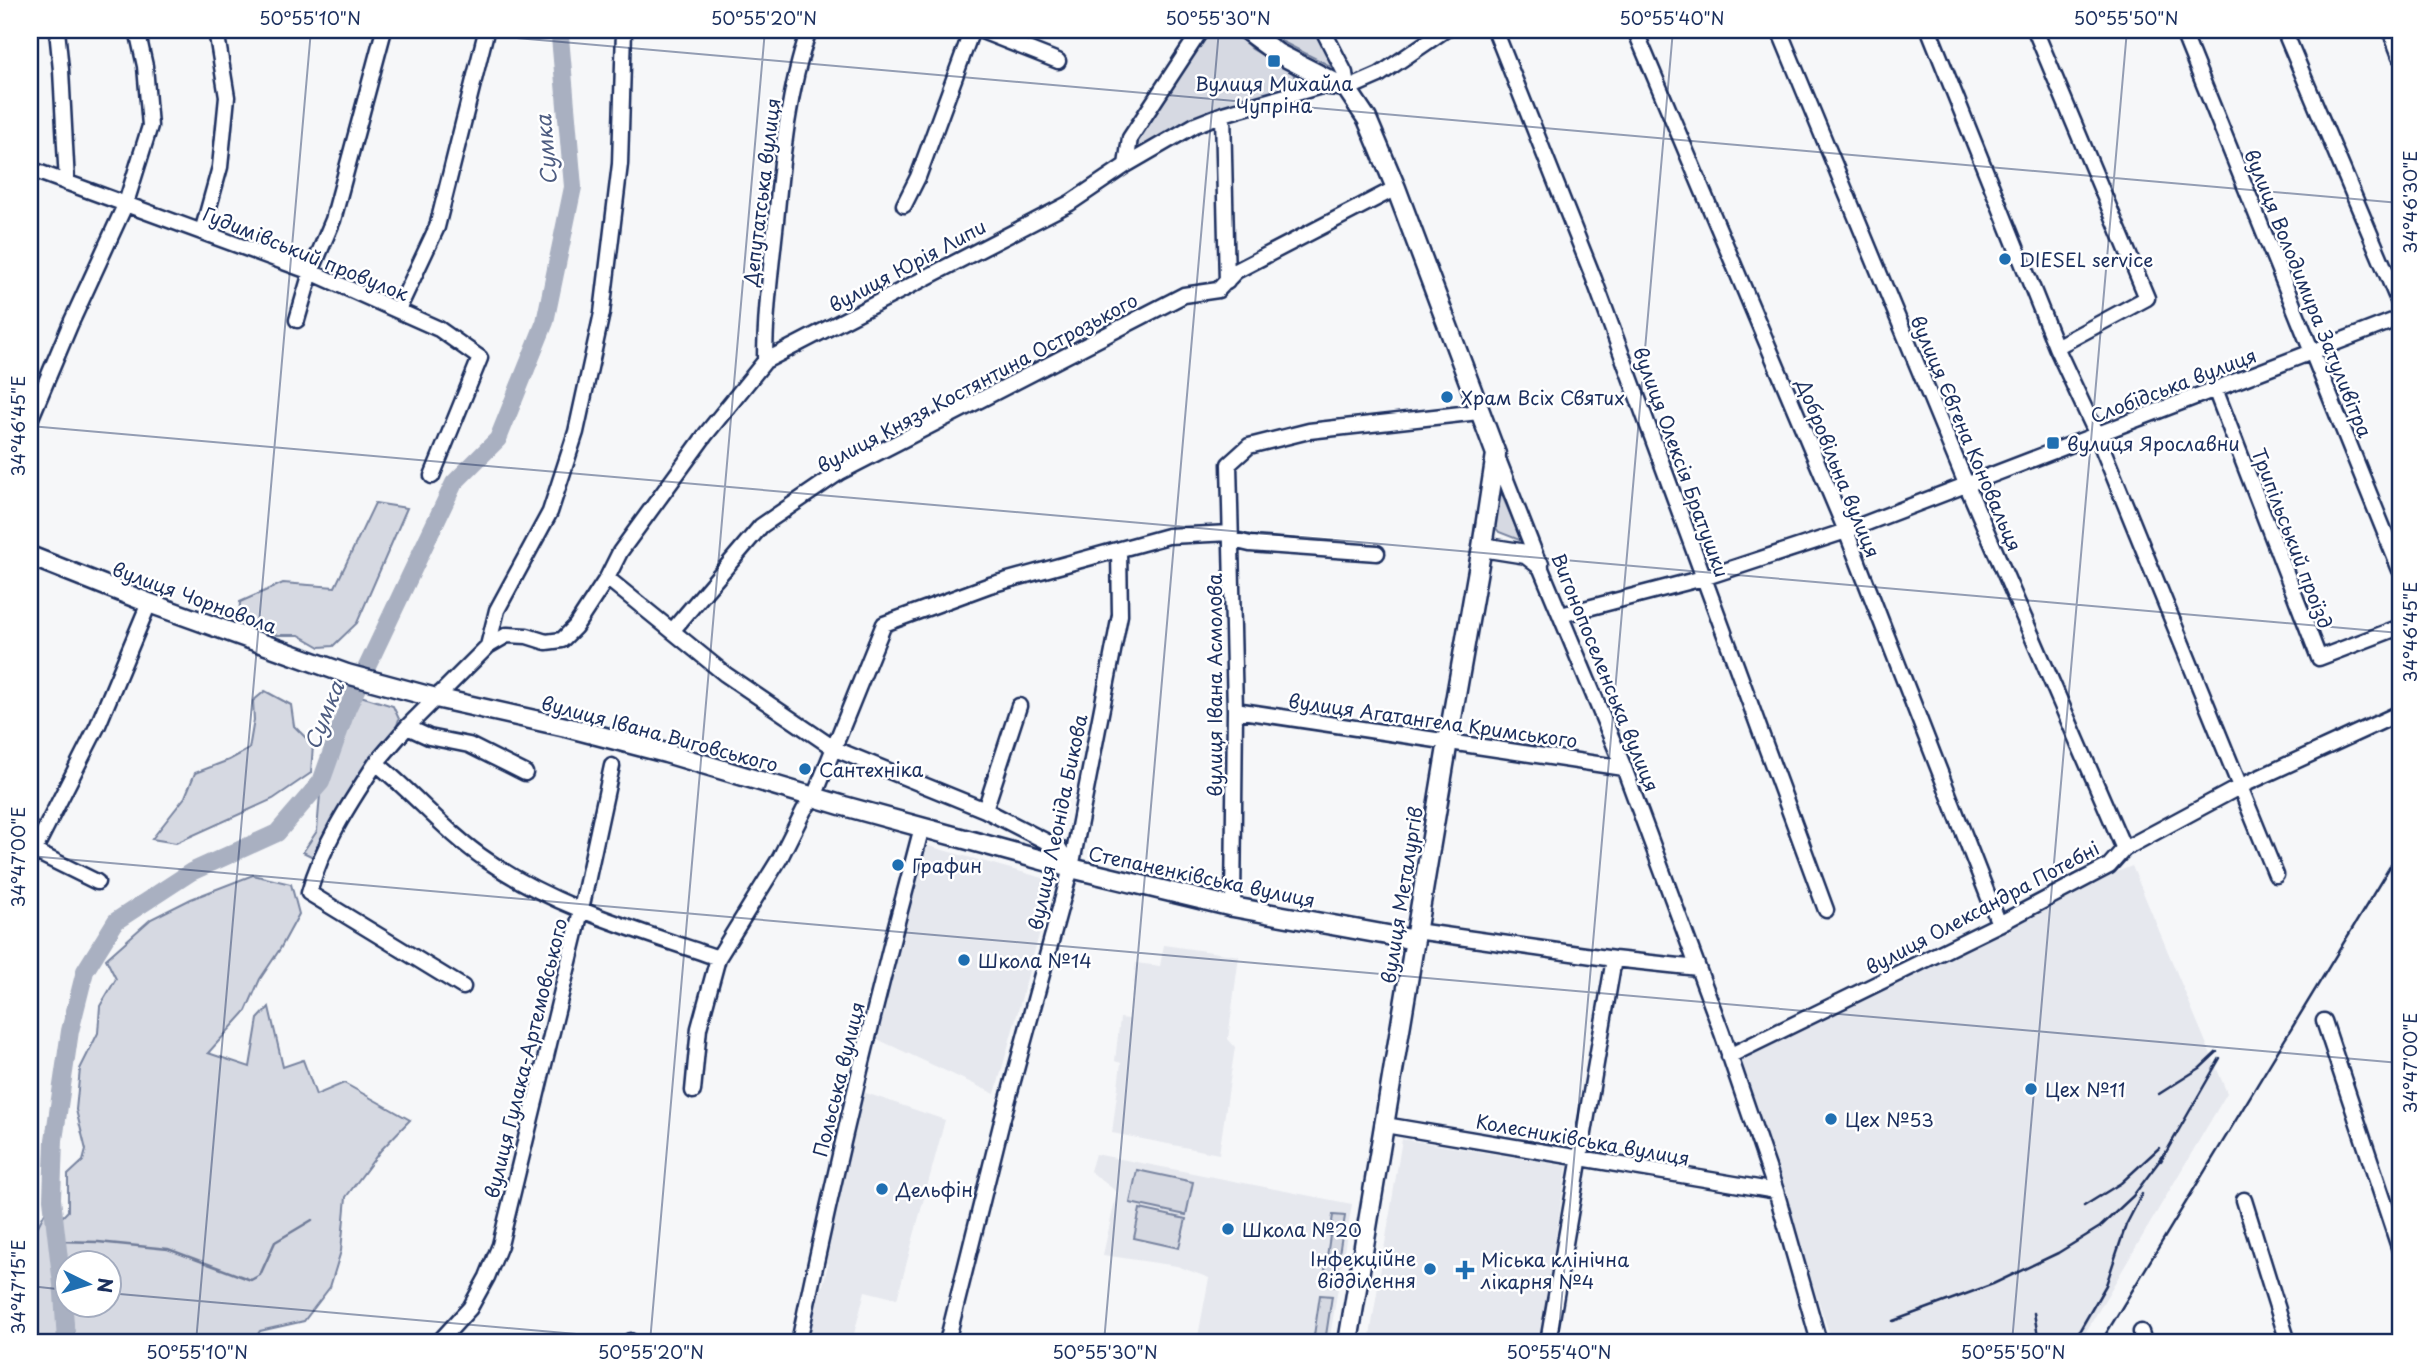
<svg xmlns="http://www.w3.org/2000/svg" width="2430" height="1372" viewBox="0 0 2430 1372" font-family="'Playpen Sans',sans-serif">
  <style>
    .built { fill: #e6e8ee }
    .green { fill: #d6d9e2; stroke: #7884a0; stroke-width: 2 }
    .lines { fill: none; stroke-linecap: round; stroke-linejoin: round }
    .stream { stroke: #707c99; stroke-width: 2.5 }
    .river { stroke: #a9b0c1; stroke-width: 18 }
    .minor-casing { stroke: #1b2f5e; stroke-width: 19 }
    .major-casing { stroke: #1b2f5e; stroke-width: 23 }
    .minor { stroke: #fff; stroke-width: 14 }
    .major { stroke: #fff; stroke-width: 18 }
    .rail { stroke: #1b2f5e; stroke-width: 2.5 }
    .ticks { fill: none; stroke: #1b2f5e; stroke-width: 2; stroke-opacity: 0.45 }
    .poi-dot { fill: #1f6fb2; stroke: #fff; stroke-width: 2.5 }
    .labels { text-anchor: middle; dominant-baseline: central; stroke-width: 5; stroke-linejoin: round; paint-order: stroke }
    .poi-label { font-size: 19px; fill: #1b2f5e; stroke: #fff; text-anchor: start }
    .street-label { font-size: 19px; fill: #1b2f5e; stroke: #fff }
    .water-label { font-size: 21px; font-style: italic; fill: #4d5c81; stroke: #fff }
    .neatline { fill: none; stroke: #1b2f5e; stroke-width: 2.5 }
    .ticks-label { font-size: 18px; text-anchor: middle; fill: #1b2f5e }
  </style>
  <rect width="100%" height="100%" fill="#f6f7f9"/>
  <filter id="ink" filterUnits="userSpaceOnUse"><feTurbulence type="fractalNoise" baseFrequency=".0143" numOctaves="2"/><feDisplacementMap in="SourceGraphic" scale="14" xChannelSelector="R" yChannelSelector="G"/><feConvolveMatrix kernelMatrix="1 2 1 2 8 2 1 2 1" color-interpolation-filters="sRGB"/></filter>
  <g filter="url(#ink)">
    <!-- built -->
    <path class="built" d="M925 845 1054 881 995 1094 877 1039Z
      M2132 866 2227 1093 2080 1342H1832L1739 1060 2112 874Z
      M1164 945 1239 956 1228 1039 1235 1047 1219 1154 1112 1133 1121 1063 1115 1061 1120 1018 1129 1019 1136 963 1160 966Z
      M860 1091 945 1120 897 1299 865 1291 852 1342H840L808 1334 816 1290 823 1285 828 1264 822 1258Z
      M1402 1139 1567 1166 1539 1342H1369Z
      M1095 1154 1352 1204 1329 1342H1197L1209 1278 1177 1266 1103 1255 1117 1192 1090 1171Z"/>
    <!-- green -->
    <path class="green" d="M1207 30H1231L1252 49 1293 73 1296 81 1292 87 1205 115 1135 151V140Z
      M1282 30H1317L1338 70 1271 36Z
      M1498 486 1522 541 1499 532 1494 526Z
      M375 503 407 508 357 623 333 646 320 647 299 635H277L239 620 240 602 283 583 335 587Z
      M265 691 291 705 294 726 313 745 311 773 273 799 176 843 152 839 185 797 195 773 229 760 249 749 254 720 253 701Z
      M354 694 393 706 399 719 389 751 315 858 303 852 317 831 321 782Z
      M253 875 291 884 299 914 280 949 260 979 246 1011 208 1053 250 1067 258 1019 269 1007 283 1067 303 1060 316 1095 344 1083 410 1120 381 1150 346 1197 341 1251 330 1287 304 1321 260 1331 253 1342H75L70 1306H108V1264H66V1270L61 1218 68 1211V1175L83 1161 86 1150 76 1110 80 1069 98 1033 100 1006 116 979 106 959 151 919 191 899Z
      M1137 1170 1193 1182 1186 1215 1130 1203Z
      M52 1199 63 1293 66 1342H30V1241Z
      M1140 1209 1186 1219 1179 1248 1134 1238Z
      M1333 1215 1345 1216 1334 1286 1323 1284Z
      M1320 1295 1332 1296 1325 1342H1313Z"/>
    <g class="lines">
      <!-- stream -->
      <path class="stream" d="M57 1241 98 1242 168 1249 251 1280 260 1275 275 1242 312 1220"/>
      <!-- river -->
      <path class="river" d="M66 1342 63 1293 52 1199 54 1140 70 1031 85 971 116 921 191 872 277 833 321 782 347 709 454 483 498 439 545 322 573 187 560 37 556 30"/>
      <defs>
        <path id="minor" d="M57 30 61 70 67 183
          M624 30 620 164 602 313 576 432 550 512 497 610 488 646 407 727 376 763C415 794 446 833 488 861 556 908 640 931 718 958
          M979 30 1058 61
          M1323 30 1345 73 1347 89
          M1495 30 1594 279 1826 910
          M1635 30 1846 531 1999 924
          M1779 30 1967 486 2124 849
          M1929 30 2056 347 2097 435 2276 875
          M2035 30 2147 298 2056 347
          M2182 30 2400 570
          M2284 30 2400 305
          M2390 30 2400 56
          M1223 114 1227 282
          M1126 165 1130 138 1201 30
          M30 169 311 272 439 329 480 358 432 476
          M904 205 918 177 972 30
          M202 232 220 167 227 97 216 30
          M398 310 437 227 485 36
          M297 320 311 272 333 220 384 30
          M765 361C765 314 771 268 776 221 782 157 788 91 809 30
          M2215 389 2319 658 2400 627
          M30 420 70 325 126 203 150 126 145 66 137 30
          M1496 454 1539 564 1624 768 1722 1033 1776 1191 1819 1342
          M1233 540 1250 544 1377 553
          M607 578 725 674 835 749 985 810 1059 848 1071 868
          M1561 615 1703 578 1846 531 2400 318
          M672 631 761 526 840 472 1184 295 1218 290 1236 271 1396 188
          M488 646 507 635 527 636 546 642 562 640 575 627 607 578 620 552 706 434 765 361 1070 203 1126 165 1195 125 1223 114 1321 86 1347 89 1379 75 1445 30
          M1235 710 1624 768
          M407 727 429 737 469 745 525 773
          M376 763C349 804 322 845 309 893L463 987
          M985 810 1019 706
          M30 849 97 882
          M30 859 98 725 149 603
          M1233 907 1235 710 1229 464 1249 446 1309 431 1479 412
          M1416 931 1614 959 1698 968
          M2324 1021 2400 1250
          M1729 1056 1999 924 2109 866 2124 849 2241 786 2400 713
          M693 1091 699 1028 718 958 780 858 804 810 814 797 884 624 990 585 1168 536 1231 533
          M1385 1125 1776 1191
          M2244 1200 2288 1342
          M2141 1332 2144 1342
          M630 1341 631 1342
          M439 1342 470 1308 487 1277 500 1245 576 933 612 766
          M799 1342C835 1169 876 998 922 827
          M947 1342 1002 1121 1071 868 1120 615 1119 550
          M1548 1342 1614 959"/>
        <path id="major" d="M1246 30 1277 53 1347 89 1367 119 1396 188 1496 454 1482 547 1448 741 1348 1342
          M1482 547 1526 554 1539 564
          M30 556 149 603 347 674 436 698 566 727 666 753 844 806 1071 868 1233 907 1415 940"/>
      </defs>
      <!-- minor casing -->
      <use href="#minor" class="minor-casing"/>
      <!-- major casing -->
      <use href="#major" class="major-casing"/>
      <!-- minor -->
      <use href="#minor" class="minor"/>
      <!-- major -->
      <use href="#major" class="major"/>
      <!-- rail -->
      <path class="rail" d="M2159 1094 2200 1068 2217 1052
        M2161 1161 2220 1058
        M2084 1206 2121 1183 2159 1148
        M2034 1313 2039 1342
        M1893 1321 1993 1284 2058 1253 2100 1227 2133 1196 2166 1152
        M2073 1342 2106 1285 2126 1225 2142 1194
        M2101 1342 2400 850"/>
    </g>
  </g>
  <!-- ticks -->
  <path class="ticks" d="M424 30 2400 203M30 426 2400 633M30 856 2400 1063M30 1286 66 1290M108 1293 668 1342M196 1342 311 30M650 1342 765 30M1104 1342 1219 30M1558 1342 1673 30M2012 1342 2127 30"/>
  <!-- markers -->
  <g class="poi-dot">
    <rect x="1267" y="54" width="14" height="14" rx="3.5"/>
    <circle cx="2005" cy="259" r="7"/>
    <circle cx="1447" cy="397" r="7"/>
    <rect x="2046" y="436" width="14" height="14" rx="3.5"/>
    <circle cx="805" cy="769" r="7"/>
    <circle cx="898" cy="865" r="7"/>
    <circle cx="964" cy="960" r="7"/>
    <circle cx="2031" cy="1089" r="7"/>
    <circle cx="1831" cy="1119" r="7"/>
    <circle cx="882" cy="1189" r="7"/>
    <circle cx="1228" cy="1229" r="7"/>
    <circle cx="1430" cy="1269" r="7"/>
    <path d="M1461.5 1259.5h7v7h7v7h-7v7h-7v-7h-7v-7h7z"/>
  </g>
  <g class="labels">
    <!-- poi labels -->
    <g class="poi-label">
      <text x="1274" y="83" text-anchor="middle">Вулиця Михайла<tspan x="1274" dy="22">Чупріна</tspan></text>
      <text x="2019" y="259">DIESEL service</text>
      <text x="1461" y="397">Храм Всіх Святих</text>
      <text x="2067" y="443">вулиця Ярославни</text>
      <text x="819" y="769">Сантехніка</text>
      <text x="912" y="865">Графин</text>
      <text x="978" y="960">Школа №14</text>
      <text x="2045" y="1089">Цех №11</text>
      <text x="1845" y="1119">Цех №53</text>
      <text x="896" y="1189">Дельфін</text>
      <text x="1242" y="1229">Школа №20</text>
      <text x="1416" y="1258" text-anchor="end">Інфекційне<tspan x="1416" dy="22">відділення</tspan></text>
      <text x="1481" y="1259">Міська клінічна<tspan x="1481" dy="22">лікарня №4</tspan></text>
    </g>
    <!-- street labels -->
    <g class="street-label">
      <text transform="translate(761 192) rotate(-83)">Депутатська вулиця</text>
      <text transform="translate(306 253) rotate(22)">Гудимівський провулок</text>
      <text transform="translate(907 265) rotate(-28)">вулиця Юрія Липи</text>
      <text transform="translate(2309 293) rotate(68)">вулиця Володимира Затуливітра</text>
      <text transform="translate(977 382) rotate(-28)">вулиця Князя Костянтина Острозького</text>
      <text transform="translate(2173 385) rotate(-21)">Слобідська вулиця</text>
      <text transform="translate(1967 433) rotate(67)">вулиця Євгена Коновальця</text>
      <text transform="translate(1682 462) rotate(70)">вулиця Олексія Братушки</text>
      <text transform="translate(1839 468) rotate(68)">Добровільна вулиця</text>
      <text transform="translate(2293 538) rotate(69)">Трипільський проїзд</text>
      <text transform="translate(195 597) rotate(20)">вулиця Чорновола</text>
      <text transform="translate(1606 672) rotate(68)">Вигонопоселенська вулиця</text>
      <text transform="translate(1214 685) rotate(-90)">вулиця Івана Асмолова</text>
      <text transform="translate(1433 720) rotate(8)">вулиця Агатангела Кримського</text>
      <text transform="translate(660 733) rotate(15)">вулиця Івана Виговського</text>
      <text transform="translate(1057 822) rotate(-78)">вулиця Леоніда Бикова</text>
      <text transform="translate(1202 876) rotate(12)">Степаненківська вулиця</text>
      <text transform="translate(1401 895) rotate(-81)">вулиця Металургів</text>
      <text transform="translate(1982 907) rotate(-28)">вулиця Олександра Потебні</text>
      <text transform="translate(525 1058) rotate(-76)">вулиця Гулака-Артемовського</text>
      <text transform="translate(838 1079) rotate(-76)">Польська вулиця</text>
      <text transform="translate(1583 1139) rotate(10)">Колесниківська вулиця</text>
    </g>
    <!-- water labels -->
    <g class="water-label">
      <text transform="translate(545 150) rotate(-95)">Сумка</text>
      <text transform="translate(323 715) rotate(-68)">Сумка</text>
    </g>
  </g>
  <!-- margin -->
  <rect width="2430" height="1372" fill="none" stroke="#fff" stroke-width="77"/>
  <!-- north arrow -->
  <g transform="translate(88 1284) rotate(95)"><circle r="33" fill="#ffffff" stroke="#a4acbf" stroke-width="2"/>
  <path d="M0-5L12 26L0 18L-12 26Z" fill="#1f6fb2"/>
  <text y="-10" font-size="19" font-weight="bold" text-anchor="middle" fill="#1b2f5e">N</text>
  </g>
  <rect x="38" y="38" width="2354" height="1296" class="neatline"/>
  <g class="ticks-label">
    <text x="310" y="25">50°55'10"N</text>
    <text x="764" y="25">50°55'20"N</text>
    <text x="1218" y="25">50°55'30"N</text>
    <text x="1672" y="25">50°55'40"N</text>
    <text x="2126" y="25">50°55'50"N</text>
    <text transform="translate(2411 202) rotate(-90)" y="6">34°46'30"E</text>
    <text transform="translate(19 426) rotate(-90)" y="6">34°46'45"E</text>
    <text transform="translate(2411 632) rotate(-90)" y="6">34°46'45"E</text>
    <text transform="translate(19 857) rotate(-90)" y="6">34°47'00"E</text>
    <text transform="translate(2411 1063) rotate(-90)" y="6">34°47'00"E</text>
    <text transform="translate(19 1287) rotate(-90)" y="6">34°47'15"E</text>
    <text x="197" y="1359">50°55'10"N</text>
    <text x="651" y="1359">50°55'20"N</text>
    <text x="1105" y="1359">50°55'30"N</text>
    <text x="1559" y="1359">50°55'40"N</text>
    <text x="2013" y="1359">50°55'50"N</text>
  </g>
</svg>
